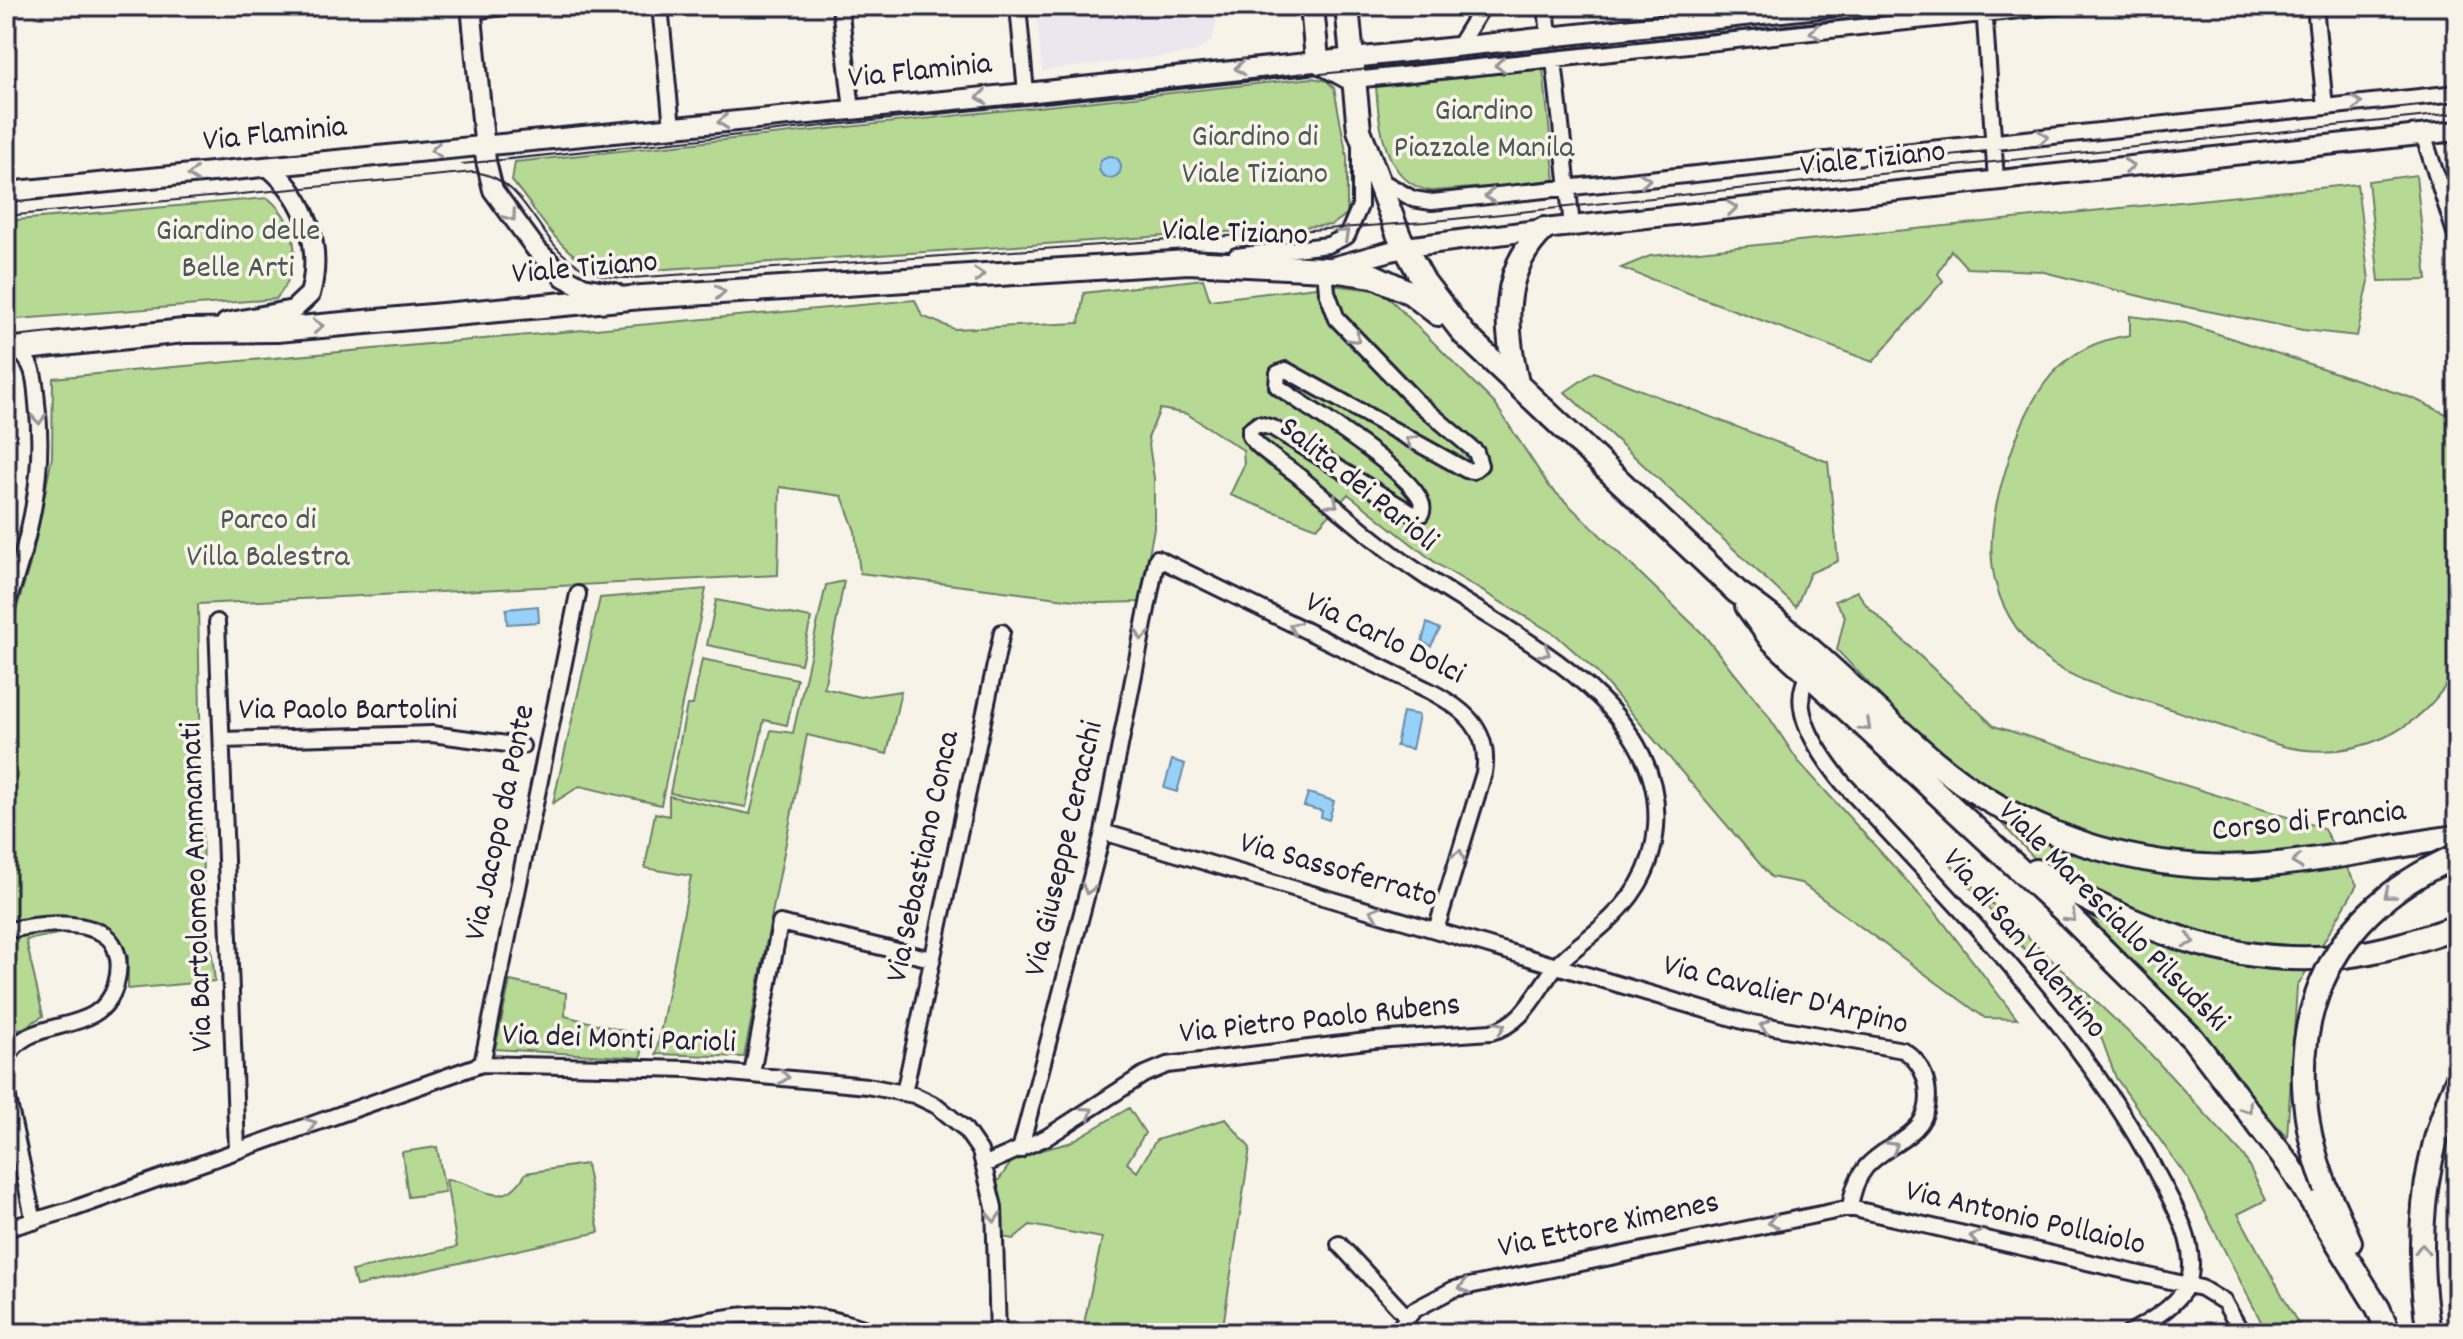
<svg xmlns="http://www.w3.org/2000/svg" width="2463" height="1339" viewBox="0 0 2463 1339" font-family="Dekko,sans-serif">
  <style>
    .built { fill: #ece7ee }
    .green { fill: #b6da94; stroke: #6c7e68; stroke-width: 2 }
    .water { fill: #98d1f7; stroke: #698bac; stroke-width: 2 }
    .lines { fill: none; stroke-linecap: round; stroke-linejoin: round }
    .minor-casing { stroke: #22223b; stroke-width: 20 }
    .tertiary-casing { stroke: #22223b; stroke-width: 24 }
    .primary-casing { stroke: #22223b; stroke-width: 28 }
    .minor { stroke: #f7f3e8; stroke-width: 14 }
    .tertiary { stroke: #f7f3e8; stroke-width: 18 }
    .primary { stroke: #f7f3e8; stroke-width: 22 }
    .tram { stroke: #22223b; stroke-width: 2 }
    .primary-bridge-casing { stroke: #22223b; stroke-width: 28; stroke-linecap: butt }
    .primary-bridge { stroke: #f7f3e8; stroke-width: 22 }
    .oneway { stroke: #97959a }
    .labels { text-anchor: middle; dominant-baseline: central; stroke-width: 7; stroke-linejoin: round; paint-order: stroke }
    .street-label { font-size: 32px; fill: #22223b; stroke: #f7f3e8 }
    .park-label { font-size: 32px; fill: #4e5956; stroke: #f7f3e8 }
  </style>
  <rect width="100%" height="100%" fill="#f7f3e8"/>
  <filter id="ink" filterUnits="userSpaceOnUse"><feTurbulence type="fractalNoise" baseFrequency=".0125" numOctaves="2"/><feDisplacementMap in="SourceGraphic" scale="16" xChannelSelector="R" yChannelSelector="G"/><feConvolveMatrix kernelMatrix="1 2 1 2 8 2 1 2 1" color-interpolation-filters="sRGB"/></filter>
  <g filter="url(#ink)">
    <!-- built -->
    <path class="built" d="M1036 6H1219L1220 12 1211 41 1193 53 1042 71Z"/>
    <!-- green -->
    <path class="green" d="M1543 69 1555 182 1431 191C1384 183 1379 125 1376 87Z
      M1313 78 1327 81 1334 88 1347 157V214L1332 225 620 272C563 267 545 220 512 181L515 162Z
      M2416 175 2427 280 2379 281 2368 181Z
      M2357 184 2369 281 2357 336 2303 330 2167 303 2040 271 1967 268 1951 250 1938 274 1943 281 1873 362 1621 268 1650 256Z
      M268 198C300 225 303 267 276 299L6 320V221Z
      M1203 279 1210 300 1332 285 1382 291 1495 404 1549 486 1703 634 1765 711 1798 761 1936 913 2017 1019 1985 1018 1801 883 1771 877 1594 669 1556 635 1437 564 1348 494 1317 528 1230 495 1244 465 1243 450 1187 414 1160 409 1148 438 1154 478V528L1140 602 1098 603 860 573 855 531 842 496 780 487 778 575 198 604 203 877 215 981 128 989V955L111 930H79L26 940 43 1016 23 1028 6 1032V645L33 554 52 457 53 378 915 300 922 316 954 329 1079 323 1084 293Z
      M2130 316 2185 323 2412 398 2457 419V666C2423 733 2355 763 2282 746 2240 732 2197 718 2155 704 2114 690 2065 680 2034 649 1976 589 1987 527 2010 456 2031 393 2058 345 2130 335Z
      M1594 372 1828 462 1838 561 1810 573 1796 607 1565 392Z
      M844 581 824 688 861 697 901 691 887 754 807 735 744 1057 656 1054 691 876 645 868 655 813 669 816V796L750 814 771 730 793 733 826 585Z
      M706 589 661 805 580 786 553 803 600 598Z
      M1857 591 1867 606 1994 726 2323 828 2357 885 2297 987 2287 1137 2112 940 1837 650 1845 616 1835 601Z
      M716 600 811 618 801 664 707 645Z
      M702 659 797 679 787 725 764 720 746 807 670 793 687 705H693Z
      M1951 865 2143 1046 2244 1156 2266 1200 2238 1214 2303 1333H2267L2188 1179 2116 1078 2101 1037Z
      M510 981 566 993 565 1016 644 1036 641 1058 495 1049Z
      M1129 1108 1145 1133 1127 1163 1137 1172 1156 1140 1226 1119 1250 1148 1222 1333H1082L1102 1238 1030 1225 1013 1239 1001 1237 996 1184 1015 1157 1069 1143Z
      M437 1147 445 1192 408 1197 402 1152Z
      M586 1164 599 1232 356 1286 352 1271 457 1247 446 1180C479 1180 500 1217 526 1173Z"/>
    <!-- water -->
    <path class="water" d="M1099 167a11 11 0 1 1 22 0a11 11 0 1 1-22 0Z
      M538 606 539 622 507 624 506 609Z
      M1427 623 1440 629 1431 646 1422 642Z
      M1403 712 1419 715 1412 749 1396 746Z
      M1172 760 1185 764 1177 792 1164 788Z
      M1308 793 1334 801 1329 820 1321 817 1322 811 1304 806Z"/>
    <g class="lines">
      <defs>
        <path id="minor" d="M660 6 672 127
          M840 6 852 110
          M1018 6 1026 93
          M1546 6 1549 36
          M1984 6 1996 180
          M2315 6 2325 107
          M471 11 512 6
          M1459 45 1483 6
          M1554 60 1572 226
          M1354 80 2059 6
          M2423 134 2457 239
          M1378 179 1413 199 1432 202 2457 93
          M1236 256 1328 245 1347 236 1360 206V146
          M6 608C29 539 46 476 37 403 35 380 35 363 16 349
          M217 622 237 1150
          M1811 671C1784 706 1820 754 1842 782 1957 907 2081 1027 2160 1179 2175 1207 2196 1243 2190 1276 2185 1302 2150 1321 2129 1333
          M222 740 432 734 522 746
          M1103 832 1746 1022 1903 1050C1916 1058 1924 1071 1927 1086 1935 1136 1891 1139 1866 1167 1857 1178 1852 1193 1850 1208
          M6 931C31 925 55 922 80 926 94 929 109 933 115 948 120 959 119 973 116 984 100 1042 25 1011 6 1061
          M482 1064 578 594
          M752 1074 780 923 931 959
          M6 1089 34 1222
          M904 1093 1002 632
          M1020 1150 1103 832 1157 558 1430 691C1464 709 1491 730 1484 773L1436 930
          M986 1164 1047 1137 1143 1075 1167 1065 1375 1040 1491 1032C1526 1023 1536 990 1557 965 1569 952 1585 941 1599 929 1631 902 1653 871 1656 827 1666 700 1505 632 1420 573 1378 545 1340 510 1301 478 1286 465 1261 452 1250 436V430L1258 424 1273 428 1411 513 1421 514C1438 485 1299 403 1277 386L1278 373 1286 370 1466 470 1473 471 1480 465 1476 452 1415 400 1337 319 1327 292 1325 269
          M6 1229 73 1209 482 1064 688 1069 867 1086 914 1095 937 1106 964 1128 980 1151 994 1207 998 1333
          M1339 1244 1406 1316
          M650 1333C728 1313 800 1302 877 1333
          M1395 1333 1414 1310 1454 1289 1850 1208 2201 1288 2224 1302 2242 1333"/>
        <path id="tertiary" d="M471 6 486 161 493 190 536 249 564 277 583 287 615 293
          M6 192 1026 93 1838 6
          M1328 268 1406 247 1544 229 2457 131
          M226 323 293 310 310 294C323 246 306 199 270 168"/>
        <path id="primary" d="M1312 6 1317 60 1354 80
          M1347 6 1359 130 1399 236 1424 282 1464 334 1737 592C1809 641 1867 705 1934 761 2029 841 2155 877 2278 864 2338 858 2397 845 2457 837
          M6 350 184 331 277 330 642 297 1188 262 1325 269 1374 276 1411 293 1438 314
          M1517 383C1505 329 1499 271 1544 229
          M1747 606 1771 639 2064 911 2193 1039 2290 1166 2378 1308 2389 1333
          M2036 871C2128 926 2234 969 2344 956 2382 952 2421 939 2457 927
          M2326 1188 2350 1242
          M2429 1333C2415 1247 2421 1160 2457 1080"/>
      </defs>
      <!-- minor casing -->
      <use href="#minor" class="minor-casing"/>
      <!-- tertiary casing -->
      <use href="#tertiary" class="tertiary-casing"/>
      <!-- primary casing -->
      <use href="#primary" class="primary-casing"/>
      <!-- minor -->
      <use href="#minor" class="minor"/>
      <!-- tertiary -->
      <use href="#tertiary" class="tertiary"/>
      <!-- primary -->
      <use href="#primary" class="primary"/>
      <!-- tram -->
      <path class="tram" d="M462 164 1970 6
        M6 216 474 172C544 180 533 280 631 278L1425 222 2457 113"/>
      <defs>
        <path id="primary-bridge" d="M2326 1188C2273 1048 2314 916 2457 856"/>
      </defs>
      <!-- primary-bridge casing -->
      <use href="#primary-bridge" class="primary-bridge-casing"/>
      <!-- primary-bridge -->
      <use href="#primary-bridge" class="primary-bridge"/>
    </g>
    <!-- one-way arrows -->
    <defs><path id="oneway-chevron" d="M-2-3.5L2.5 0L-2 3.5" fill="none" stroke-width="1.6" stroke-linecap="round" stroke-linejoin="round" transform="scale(2)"/></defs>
    <g class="oneway">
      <use href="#oneway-chevron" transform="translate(1815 32) rotate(174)"/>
      <use href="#oneway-chevron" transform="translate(1500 65) rotate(174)"/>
      <use href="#oneway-chevron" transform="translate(1240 68) rotate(174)"/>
      <use href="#oneway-chevron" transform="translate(982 97) rotate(174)"/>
      <use href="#oneway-chevron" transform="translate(2357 103) rotate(-6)"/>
      <use href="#oneway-chevron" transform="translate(723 122) rotate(175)"/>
      <use href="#oneway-chevron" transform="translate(2043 137) rotate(-6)"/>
      <use href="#oneway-chevron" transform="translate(436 150) rotate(174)"/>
      <use href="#oneway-chevron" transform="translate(2129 166) rotate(-6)"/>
      <use href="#oneway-chevron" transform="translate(193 175) rotate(175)"/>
      <use href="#oneway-chevron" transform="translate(1645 180) rotate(-6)"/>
      <use href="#oneway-chevron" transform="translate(1490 196) rotate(174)"/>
      <use href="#oneway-chevron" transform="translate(1732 208) rotate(-6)"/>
      <use href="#oneway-chevron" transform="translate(511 216) rotate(54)"/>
      <use href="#oneway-chevron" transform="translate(1344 234) rotate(-42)"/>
      <use href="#oneway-chevron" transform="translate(979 275) rotate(-4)"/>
      <use href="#oneway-chevron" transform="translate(720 292) rotate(-4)"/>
      <use href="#oneway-chevron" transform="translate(318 326) rotate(-5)"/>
      <use href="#oneway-chevron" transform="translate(1355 338) rotate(46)"/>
      <use href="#oneway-chevron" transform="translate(39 419) rotate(85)"/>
      <use href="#oneway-chevron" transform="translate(1411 441) rotate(-152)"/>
      <use href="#oneway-chevron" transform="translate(1333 503) rotate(40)"/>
      <use href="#oneway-chevron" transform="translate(1294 627) rotate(-154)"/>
      <use href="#oneway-chevron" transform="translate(1142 635) rotate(101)"/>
      <use href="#oneway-chevron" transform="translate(1545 652) rotate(34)"/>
      <use href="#oneway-chevron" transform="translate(1866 726) rotate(43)"/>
      <use href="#oneway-chevron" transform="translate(1459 855) rotate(-73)"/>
      <use href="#oneway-chevron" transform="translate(2297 862) rotate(173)"/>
      <use href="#oneway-chevron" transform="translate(1088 889) rotate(105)"/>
      <use href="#oneway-chevron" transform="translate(2389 894) rotate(142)"/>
      <use href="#oneway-chevron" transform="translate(1375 912) rotate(-164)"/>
      <use href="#oneway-chevron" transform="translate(2071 917) rotate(44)"/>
      <use href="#oneway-chevron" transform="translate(2189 941) rotate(16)"/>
      <use href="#oneway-chevron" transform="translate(1765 1026) rotate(-168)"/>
      <use href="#oneway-chevron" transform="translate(1500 1027) rotate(-22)"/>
      <use href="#oneway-chevron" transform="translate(784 1077) rotate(5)"/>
      <use href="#oneway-chevron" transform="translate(2247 1108) rotate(54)"/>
      <use href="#oneway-chevron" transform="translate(1088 1112) rotate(-34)"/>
      <use href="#oneway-chevron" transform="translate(311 1124) rotate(-20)"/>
      <use href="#oneway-chevron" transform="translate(1893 1147) rotate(-31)"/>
      <use href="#oneway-chevron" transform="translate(994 1217) rotate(87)"/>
      <use href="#oneway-chevron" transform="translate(1773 1222) rotate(169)"/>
      <use href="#oneway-chevron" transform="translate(1975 1237) rotate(-166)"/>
      <use href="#oneway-chevron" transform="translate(2422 1249) rotate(-90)"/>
      <use href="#oneway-chevron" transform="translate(1464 1287) rotate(165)"/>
    </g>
  </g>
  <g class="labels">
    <!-- street labels -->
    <g class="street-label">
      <text transform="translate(920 73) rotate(-6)">Via Flaminia</text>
      <text transform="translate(275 136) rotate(-6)">Via Flaminia</text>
      <text transform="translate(1873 161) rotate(-6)">Viale Tiziano</text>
      <text transform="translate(1235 235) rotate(2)">Viale Tiziano</text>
      <text transform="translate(585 270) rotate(-5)">Viale Tiziano</text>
      <text transform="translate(1357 486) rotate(39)">Salita dei Parioli</text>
      <text transform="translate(1384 640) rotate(26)">Via Carlo Dolci</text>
      <text x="348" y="712">Via Paolo Bartolini</text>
      <text transform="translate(502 823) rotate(-78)">Via Jacopo da Ponte</text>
      <text transform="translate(2309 823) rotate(-6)">Corso di Francia</text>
      <text transform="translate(1066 849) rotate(-77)">Via Giuseppe Ceracchi</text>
      <text transform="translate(925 857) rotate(-78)">Via Sebastiano Conca</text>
      <text transform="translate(1338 872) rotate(16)">Via Sassoferrato</text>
      <text transform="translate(199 887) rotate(-92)">Via Bartolomeo Ammannati</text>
      <text transform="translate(2112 918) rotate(45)">Viale Maresciallo Pilsudski</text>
      <text transform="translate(2023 945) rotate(50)">Via di San Valentino</text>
      <text transform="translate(1785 997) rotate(14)">Via Cavalier D'Arpino</text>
      <text transform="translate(1320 1021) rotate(-6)">Via Pietro Paolo Rubens</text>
      <text transform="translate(619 1041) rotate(2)">Via dei Monti Parioli</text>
      <text transform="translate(2025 1220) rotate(13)">Via Antonio Pollaiolo</text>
      <text transform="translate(1609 1227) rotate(-12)">Via Ettore Ximenes</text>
    </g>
    <!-- park labels -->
    <g class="park-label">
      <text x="1484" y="113">Giardino<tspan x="1484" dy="37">Piazzale Manila</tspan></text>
      <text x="1255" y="139">Giardino di<tspan x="1255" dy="37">Viale Tiziano</tspan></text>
      <text x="238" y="233">Giardino delle<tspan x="238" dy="37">Belle Arti</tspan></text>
      <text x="268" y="522">Parco di<tspan x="268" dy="37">Villa Balestra</tspan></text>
    </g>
  </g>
  <!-- margin -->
  <rect width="2463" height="1339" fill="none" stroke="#f7f3e8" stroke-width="32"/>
  <rect x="16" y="16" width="2431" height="1307" fill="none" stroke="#22223b" stroke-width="3" filter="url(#ink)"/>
</svg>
